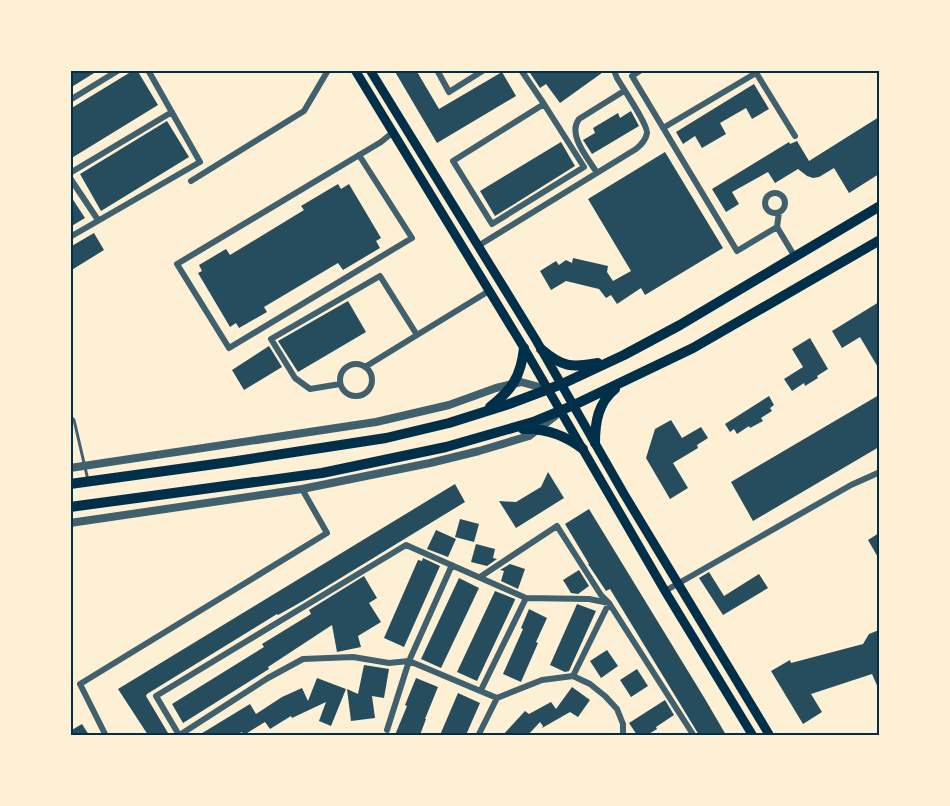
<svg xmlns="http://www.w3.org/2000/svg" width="950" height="806" viewBox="0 0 950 806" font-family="Spectral,serif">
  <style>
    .building { fill: #264d5e }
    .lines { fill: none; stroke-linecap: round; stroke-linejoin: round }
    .service { stroke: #3f606c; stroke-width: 3 }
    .minor { stroke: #3f606c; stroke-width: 6 }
    .tertiary { stroke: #3f606c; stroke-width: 8 }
    .secondary { stroke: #003049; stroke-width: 9 }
    .primary { stroke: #003049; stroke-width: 10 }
    .neatline { fill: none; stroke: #003049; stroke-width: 2 }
  </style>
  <rect width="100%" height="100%" fill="#fdf0d5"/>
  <!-- building -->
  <path class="building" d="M70 70H99L70 88Z
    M134 70H137L158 105 70 159V109Z
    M394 70H416L439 109 502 72 516 96 437 143Z
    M528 70H606L560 103 546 84 540 88Z
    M754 84 769 109 752 119 746 108 720 123 726 134 702 148 695 136 683 144 676 132Z
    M631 111 639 126 592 154 583 140 595 133 593 128 618 113 620 118Z
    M879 117V174L849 193 834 168 819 177 813 178 807 176 798 169 775 183 768 172 732 192 739 204 726 212 712 189 789 142 790 144 797 141 809 161Z
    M167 121 189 157 101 211 80 174Z
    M561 142 575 166 495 216 480 191Z
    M665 152 723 248 645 295 641 288 617 304 611 295 606 298 599 289 566 281 551 290 540 271 556 261 559 265 566 260 572 263 573 258 608 266 607 272 613 281 631 271 588 199Z
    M338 184 341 189 349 184 381 238 376 241 380 248 343 270 338 263 264 307 267 312 239 328 236 323 230 327 198 273 202 271 199 265 226 249 230 255 304 210 301 206Z
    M70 195 85 218 70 227Z
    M94 233 104 250 70 271V247Z
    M348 301 366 332 298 372 278 341Z
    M879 302V369L860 337 842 348 832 331Z
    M810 338 828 369 817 376 818 378 805 386 804 383 792 391 784 379 803 367 792 349Z
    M269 346 282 367 244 390 232 370Z
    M879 395V447L753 521 731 482Z
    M769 396 774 405 770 408 772 411 761 418 763 421 750 428 749 426 737 434 734 429 730 432 725 424Z
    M671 420 682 438 701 427 708 438 697 445 698 448 673 463 688 488 670 499 646 458 655 429Z
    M548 472 564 498 516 528 499 501 516 502 541 487Z
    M455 484 465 502 303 601 278 615 277 614 147 694 146 696 168 733 163 735H148L118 689Z
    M589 509 705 699 726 735H699L610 589 606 591 588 564H589L565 524Z
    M460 519 479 524 474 542 455 537Z
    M436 530 456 539 448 557 427 549Z
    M879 533V559L868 540Z
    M476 544 495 549 493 558 497 559 487 566 471 562Z
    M423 558 440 566 404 647 384 638 418 560 422 561Z
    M510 564 525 569 518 589 501 581 504 571 500 570Z
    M579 570 589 586 578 594 571 593 563 580Z
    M709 572 724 596 759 574 768 588 723 615 699 578Z
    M364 576 377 598 369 603 381 622 358 636 361 647 337 652 332 625 268 667 269 669 183 723 172 704 264 647 262 644 311 614 309 610Z
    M459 578 479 588 441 668 421 659Z
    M495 591 515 599V600L477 681 457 672Z
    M577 604 596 611 569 671 565 672 550 665Z
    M529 609 547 618 536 642 538 643 521 682 503 674 523 629 521 628Z
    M879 630V690L872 674 811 694 822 712 803 724 771 671 790 660 791 663 863 644 869 634Z
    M607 650 618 666 601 678 590 661Z
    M364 665 389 669 384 698 372 696 375 718 351 721 347 689 358 694Z
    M637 669 648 686 631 697 620 680Z
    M317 678 346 689 331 726 319 721 326 702 292 718 291 716 270 729 265 722 244 735 242 732 236 735H199L250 704 256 714 282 697 302 688 308 701Z
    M416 678 438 687 425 719H426L420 735H395L407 706 405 705Z
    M572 687 590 700 578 717 570 712 542 728 543 726 540 722 528 735H503L525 711 529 714 551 702 556 709Z
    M458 693 480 703 466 735H440Z
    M665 700 674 715 656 727 657 729 647 735H637L629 723Z
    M82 724 89 735H70V731Z"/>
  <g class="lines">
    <!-- service -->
    <path class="service" d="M70 416 74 420 88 480"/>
    <!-- minor -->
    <path class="minor" d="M437 70 449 92 484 70
      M521 70 544 104 584 167 492 224 453 161 544 104
      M641 70 632 76 737 251 777 227
      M755 71 795 136
      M70 100 119 70
      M663 128 756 73
      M359 155 412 238 229 348 177 264 381 142 392 133
      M70 173 172 112
      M597 173C588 158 567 135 579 119L624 91
      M70 178 98 220
      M191 181 304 111 327 72 329 70
      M765 203a10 10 0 1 1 20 0a10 10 0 1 1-20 0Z
      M779 212 777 227 795 257
      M70 237 200 162 148 70
      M478 246 636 149C641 145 646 140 647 133 648 125 623 88 617 78L614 70
      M340 380a16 16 0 1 1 32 0a16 16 0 1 1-32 0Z
      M365 367 417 335
      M340 384 310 389 295 378 271 339 380 276 417 335 489 291
      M480 577 557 526 601 595 609 603 694 736
      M665 591 851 485 880 472
      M481 690 526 598
      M387 730 409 661 452 565
      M179 735 156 696 406 545 526 598 589 599 609 603 573 676
      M106 736 80 684 327 533 302 489
      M178 736 268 678 303 659 353 657 389 663 409 661 497 698
      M478 736 497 698 542 680 573 676 590 684 605 696 617 709 623 724V736"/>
    <!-- tertiary -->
    <path class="tertiary" d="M70 468 376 422 449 405 496 388 521 382 547 389
      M70 523 302 489 430 463 479 451 529 436 555 416"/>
    <!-- secondary -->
    <path class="secondary" d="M355 70 524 348 665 591 753 736
      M370 70 536 340 624 494 770 736"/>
    <!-- primary -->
    <path class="primary" d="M541 349C562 367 571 368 598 363
      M490 407C512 390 521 376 524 348
      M523 429C545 428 565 435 583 449
      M595 443C595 422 598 403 615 389
      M70 484 230 462 386 438 449 423 509 404 562 384 624 355 680 325 880 206
      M70 507 322 473 446 447 533 422 574 405 693 348 880 240"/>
  </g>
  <!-- border -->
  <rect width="950" height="806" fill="none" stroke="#fdf0d5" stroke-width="144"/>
  <rect x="72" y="72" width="806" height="662" class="neatline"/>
</svg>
